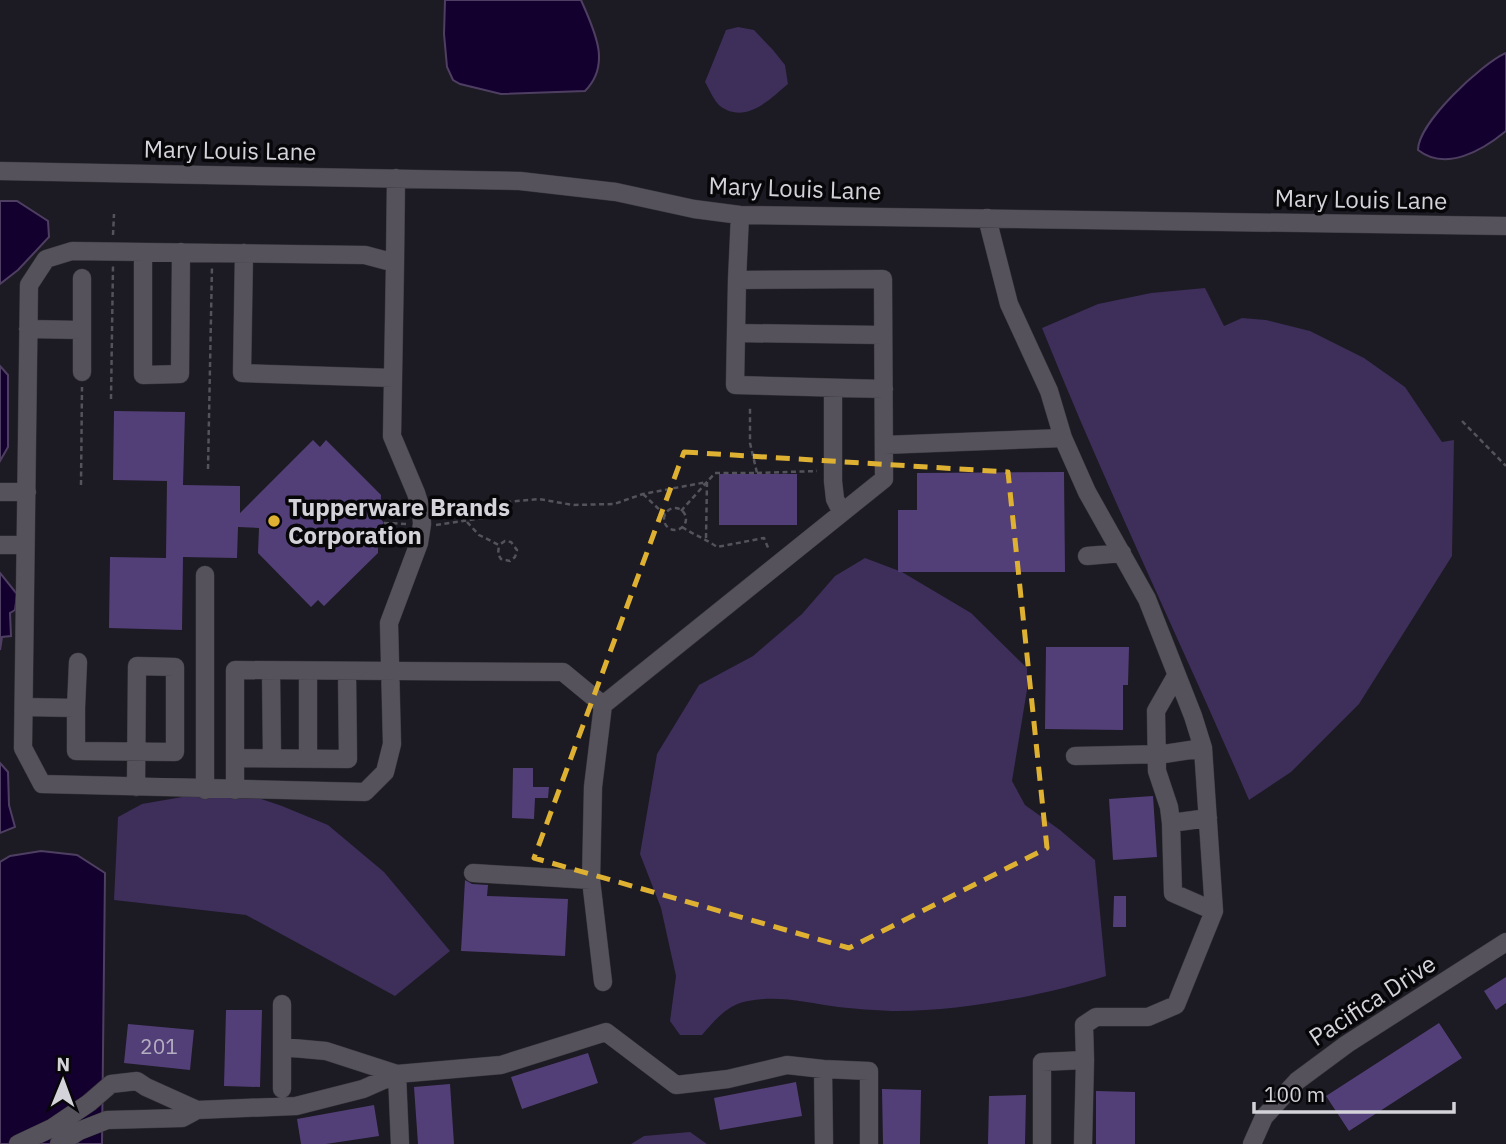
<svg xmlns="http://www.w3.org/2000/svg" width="1506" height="1144" viewBox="0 0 1506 1144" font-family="'IBM Plex Sans',sans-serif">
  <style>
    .green { fill: #3d2e5a }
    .water { fill: #14002f; stroke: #4e3f62; stroke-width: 2 }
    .building { fill: #533f78 }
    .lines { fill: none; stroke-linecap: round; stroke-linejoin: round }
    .minor-casing { stroke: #38363c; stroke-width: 19 }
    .path { stroke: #54525a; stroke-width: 2.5; stroke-dasharray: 5 3.5; stroke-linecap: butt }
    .minor { stroke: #55525c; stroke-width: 18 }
    .marked { fill: none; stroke: #deb133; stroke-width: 5; stroke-dasharray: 14 9; stroke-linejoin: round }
    .poi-dot { fill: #deb133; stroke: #070609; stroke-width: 2.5 }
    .labels { text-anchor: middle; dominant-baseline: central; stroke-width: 7; stroke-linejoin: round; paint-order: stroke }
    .number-label { font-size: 21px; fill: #b4aec1 }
    .street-label { font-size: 24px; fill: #d4d3d9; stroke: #070609 }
    .poi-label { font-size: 24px; font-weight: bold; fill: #d4d3d9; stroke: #070609; text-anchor: start }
  </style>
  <rect width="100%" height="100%" fill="#1c1a22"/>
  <!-- green -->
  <path class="green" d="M738 27 754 30 773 50 785 65 788 84C770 99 746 125 720 106 714 101 709 89 705 82L726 30Z
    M1205 288 1224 326 1242 318 1266 320 1310 331 1364 358 1405 387 1442 442 1454 440 1452 556 1359 704 1291 772 1249 800C1181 642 1106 488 1042 328L1098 304 1151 293Z
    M865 558 902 572 971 613 1027 668V690L1012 781 1025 805 1060 830 1095 860 1106 976C1043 996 958 1012 891 1011 874 1010 855 1009 838 1007 808 1003 778 995 748 1001 728 1004 714 1021 702 1035H680L670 1021 676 976 661 908 640 854 657 754 699 685 753 656 802 614 835 576Z
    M199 794H247L282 806 328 825 384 872 450 951 395 996 246 915 114 900 118 817 142 804Z
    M690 1132 707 1144H631L644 1136Z"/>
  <!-- water -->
  <path class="water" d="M445 0H581C594 30 612 64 585 91L501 94 460 84 453 80 447 67 444 34Z
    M1506 53V131C1483 150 1446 172 1418 150 1418 123 1481 64 1506 53Z
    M0 201H17L48 221 49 237 18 270 0 284Z
    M0 366 8 375V447L0 461Z
    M0 573 17 594 15 610 10 613 11 636 2 637 0 650Z
    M0 763 8 772 9 805 15 827 0 833Z
    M41 851 77 855 105 873 102 1144H0V862L10 856Z"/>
  <!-- building -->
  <path class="building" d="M114 411 185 412 183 485 240 486V513L313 440 320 447 326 440 381 495 380 518 384 523 378 528V553L324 606 318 600 311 607 258 553 259 528 238 527 237 558 183 557 182 630 109 628 110 557 166 558 167 481 113 480Z
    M1064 472 1065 572H898V510H917V473Z
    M719 474H797V525H719Z
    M1046 647H1129L1128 685H1123V730L1045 729Z
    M513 768H533V787H549L548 798H535L534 819 512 818Z
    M1153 796 1157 857 1113 860 1109 799Z
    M465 880 472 884 488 885 487 896 568 899 565 956 461 951Z
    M1114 896H1126V927H1113Z
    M1506 977V1003L1496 1010 1484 991Z
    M226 1010H262L260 1087 224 1086Z
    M1439 1023 1462 1058 1349 1131 1326 1096Z
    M128 1024 194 1030 190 1070 124 1063Z
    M588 1053 598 1083 522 1109 511 1077Z
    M796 1082 802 1116 720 1130 714 1098Z
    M450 1084 454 1144H418L414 1087Z
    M882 1089 921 1090 920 1144H883Z
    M1096 1091 1135 1092V1144H1096Z
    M1026 1095 1025 1144H988L989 1096Z
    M374 1105 379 1136 326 1144H301L297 1119Z"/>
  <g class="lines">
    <defs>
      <path id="minor" d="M0 171 520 181 616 192 694 209 740 215 1506 226
        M987 218 1009 304 1049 391 1063 438 1087 492 1147 599 1193 716 1203 748 1214 911 1176 1005 1148 1017H1096L1084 1025 1085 1060
        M72 251 365 255 395 263 392 436 416 493 421 509 422 524 419 543 389 623 392 744 385 772 365 792 42 784 23 748 29 285 46 259Z
        M143 252V375L180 374 181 252
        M244 253 242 373 393 378
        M395 263 396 178
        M737 280 735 385 884 389
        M28 329 82 330
        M736 333 883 335
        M82 372V278
        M833 388V481L835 499 842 513
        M884 445 1063 438
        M0 492H27
        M0 545H25
        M1087 556 1122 553
        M271 671 272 758
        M308 671V759
        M1176 676 1156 711 1157 771 1169 807 1171 823 1208 818
        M24 707 76 708V751L175 752V667L137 666 136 787
        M76 708 78 662
        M1075 756 1164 754 1203 748
        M235 758 348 759 347 672
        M205 790V575
        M235 790V670L563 672 603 705
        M1171 823 1173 893 1214 911
        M473 873 591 880
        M603 982 591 880 593 787 603 705 884 479 883 279 737 280 740 215
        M282 1004V1089
        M282 1047 326 1051 397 1074 400 1144
        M823 1069 869 1071V1144
        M18 1144 52 1128 89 1103 111 1084 137 1081 146 1087 197 1110
        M59 1144 79 1131 107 1120 182 1118 197 1110 296 1106 363 1089 397 1074 501 1065 606 1032 676 1085 728 1079 787 1065 823 1069 824 1144
        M1042 1144V1062L1085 1060 1083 1144
        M1252 1144 1264 1117 1297 1081 1347 1044 1506 942"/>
    </defs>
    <!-- minor casing -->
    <use href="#minor" class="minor-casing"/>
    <!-- path -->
    <path class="path" d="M113 235 114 214
      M111 399 113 266
      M1462 421 1506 466
      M208 469 212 266
      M757 473 817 471
      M81 485 82 387
      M643 494 665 515
      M664 519a11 11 0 1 1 22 0a11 11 0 1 1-22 0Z
      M681 511 715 473H757L750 443V407
      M467 522 479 535 499 545 505 541 511 542 517 550 515 557 510 561 501 559 498 554 499 545
      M384 523 409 524
      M436 525 491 517 508 502 539 499 573 505 614 504 643 494 707 482
      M682 527C694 535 706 539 717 547L764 538 769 550
      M706 538 707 482"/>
    <!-- minor -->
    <use href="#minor" class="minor"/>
  </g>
  <!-- marked area -->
  <path class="marked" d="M684 452 1008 472 1047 848 849 948 534 858Z"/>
  <!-- markers -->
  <circle class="poi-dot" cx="274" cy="521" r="7"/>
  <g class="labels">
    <!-- number labels -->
    <g class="number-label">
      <text x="159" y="1046">201</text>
    </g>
    <!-- street labels -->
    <g class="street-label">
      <text transform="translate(230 150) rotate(1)">Mary Louis Lane</text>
      <text transform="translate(795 188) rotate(2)">Mary Louis Lane</text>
      <text transform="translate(1361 199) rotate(1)">Mary Louis Lane</text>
      <text transform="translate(1372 1000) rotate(-33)">Pacifica Drive</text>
    </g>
    <!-- poi labels -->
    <g class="poi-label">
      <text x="288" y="507">Tupperware Brands<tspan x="288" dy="28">Corporation</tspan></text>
    </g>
  </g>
  <!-- north arrow -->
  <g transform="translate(63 1081) rotate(1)" stroke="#070609" stroke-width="5" paint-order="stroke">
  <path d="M0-5L12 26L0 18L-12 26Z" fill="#d4d3d9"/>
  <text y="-10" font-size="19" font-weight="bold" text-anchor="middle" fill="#d4d3d9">N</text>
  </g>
  <!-- scale -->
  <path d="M1254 1102v10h200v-10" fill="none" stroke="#d4d3d9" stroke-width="3.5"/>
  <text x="1264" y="1102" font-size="21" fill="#d4d3d9" stroke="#070609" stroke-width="5" paint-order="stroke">100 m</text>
</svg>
